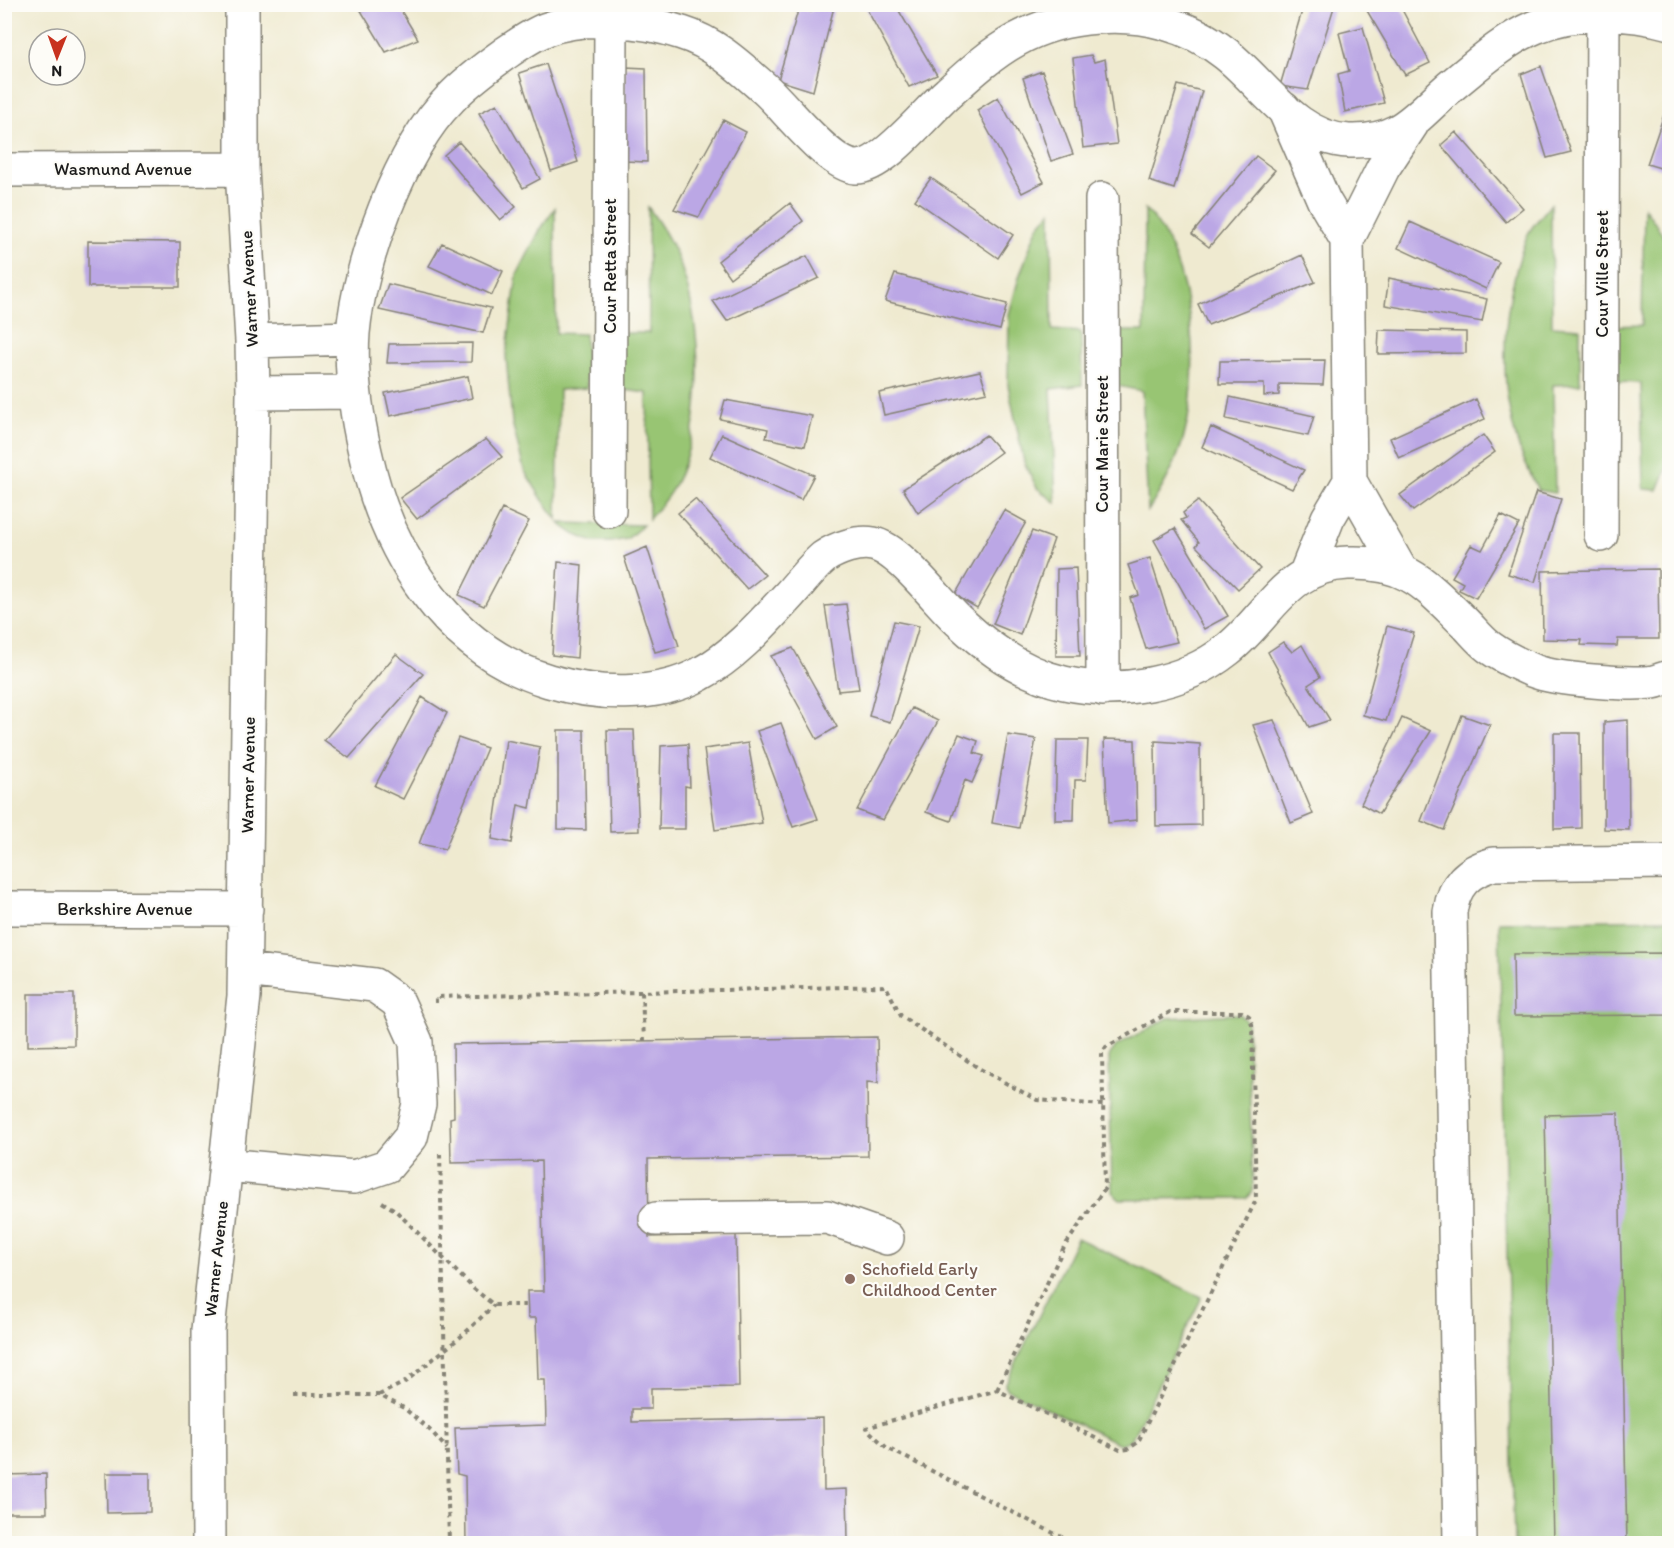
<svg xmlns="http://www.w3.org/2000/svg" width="1674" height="1548" viewBox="0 0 1674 1548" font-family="Itim,sans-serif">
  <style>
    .green { fill: #98c573; stroke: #5a7048; stroke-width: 1.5 }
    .building { fill: #bba7e5 }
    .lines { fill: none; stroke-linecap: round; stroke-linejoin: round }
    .minor-casing { stroke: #868376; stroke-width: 36 }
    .path { stroke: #868376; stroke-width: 4; stroke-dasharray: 4.5 4.5; stroke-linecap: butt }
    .minor { stroke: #fff; stroke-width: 33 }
    .education-dot { fill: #8d6e63; stroke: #fdfcf7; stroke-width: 2 }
    .labels { text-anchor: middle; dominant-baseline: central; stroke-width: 4.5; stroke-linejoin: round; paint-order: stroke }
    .street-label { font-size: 18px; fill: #1c1c1c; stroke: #fdfcf7 }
    .education-label { font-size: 18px; fill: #785e54; stroke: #fdfcf7; text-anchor: start }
  </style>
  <rect width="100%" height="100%" fill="#fdfcf7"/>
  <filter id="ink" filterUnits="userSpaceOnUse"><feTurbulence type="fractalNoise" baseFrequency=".0167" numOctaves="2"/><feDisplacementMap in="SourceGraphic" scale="12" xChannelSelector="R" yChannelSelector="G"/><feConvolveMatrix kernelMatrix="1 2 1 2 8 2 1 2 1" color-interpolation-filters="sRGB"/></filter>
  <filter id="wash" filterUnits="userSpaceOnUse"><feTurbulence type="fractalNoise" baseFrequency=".008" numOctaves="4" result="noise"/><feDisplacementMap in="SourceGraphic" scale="24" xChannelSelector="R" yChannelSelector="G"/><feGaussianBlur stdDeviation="1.35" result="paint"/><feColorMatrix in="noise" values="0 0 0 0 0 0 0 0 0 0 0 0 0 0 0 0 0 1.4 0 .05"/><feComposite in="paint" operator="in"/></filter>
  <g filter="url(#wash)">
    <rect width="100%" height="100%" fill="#efead0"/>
    <!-- green -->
    <path class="green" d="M1551 204 1552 326 1580 328V384L1553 385 1555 493 1538 490C1531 475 1523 460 1518 444 1500 388 1501 324 1517 267 1521 255 1524 239 1531 229 1537 220 1545 212 1551 204Z
      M648 207C659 222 669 237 676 254 704 317 707 425 674 486 668 498 657 509 649 519L647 393 617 389 618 333H649Z
      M1644 207 1662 233 1669 251 1670 461 1658 490 1643 489 1641 383 1614 382 1612 326 1642 325Z
      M555 208 556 333 585 334 587 388 559 390 557 519 542 499 524 470 512 422 506 356 517 275 540 230Z
      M1145 209C1195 257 1203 383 1181 446 1173 470 1161 490 1148 511L1142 391 1113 385 1114 331H1144Z
      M1051 211 1052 330 1081 332 1082 385 1051 389 1056 503 1037 488 1024 462 1008 385 1009 314 1019 277 1037 228Z
      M559 523 643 525 627 539 610 542H593L574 534Z
      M1669 919V1543H1514L1499 922Z
      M1239 1014 1247 1022 1253 1189 1247 1198 1120 1199 1112 1192 1109 1056 1116 1046 1168 1018Z
      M1077 1238 1202 1297 1131 1440 1120 1444 1008 1390 1005 1385Z"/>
    <g id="blocks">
      <!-- building -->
      <path class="building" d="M357 4H397L418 39 386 52Z
        M812 4 834 7 813 91 778 80 799 7 811 12Z
        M864 4H895L937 75 909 87Z
        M926 4H942V5L929 10Z
        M1304 4H1335L1308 90 1280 86Z
        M1363 4H1399L1430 63 1405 75Z
        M1363 27 1384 103 1345 112 1338 74 1349 71 1339 33Z
        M1091 55 1094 62 1105 59 1117 144 1083 148 1073 58Z
        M546 64 578 162 551 171 519 73Z
        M1541 66 1571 152 1547 158 1521 74Z
        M625 67 646 68 647 162 625 161Z
        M1042 71 1073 154 1051 161 1023 78Z
        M1178 85 1202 91 1174 189 1149 181Z
        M998 97 1044 182 1022 193 977 110Z
        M1670 97V171L1647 164Z
        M497 104 540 179 523 188 479 113Z
        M723 120 746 132 699 217 674 209Z
        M1456 132 1523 208 1506 222 1441 145Z
        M459 142 516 207 500 220 444 155Z
        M1256 156 1275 170 1209 247 1192 234Z
        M931 178 1013 235 998 258 915 200Z
        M790 203 803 221 730 278 718 261Z
        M1410 222 1499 262 1486 289 1398 248Z
        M88 241 180 242V287H88Z
        M442 243 503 271 492 295 429 266Z
        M1302 255 1315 282 1208 325 1198 304Z
        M807 256 819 278 727 321 713 301Z
        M895 274 1007 304 1000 330 885 301Z
        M1389 278 1487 299 1482 322 1385 305Z
        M388 284 491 308 483 333 379 310Z
        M1379 330 1466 332V353L1378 354Z
        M472 343 471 362 387 363 389 344Z
        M1325 360 1323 385 1279 384V395L1264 396V384H1219L1220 361Z
        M980 371 987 392 884 415 879 393Z
        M468 376 472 398 390 416 385 393Z
        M1230 397 1314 416 1308 436 1226 419Z
        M1476 399 1485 419 1399 458 1390 438Z
        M725 400 812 416 805 446 766 438 768 429 720 419Z
        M1211 427 1304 470 1292 489 1202 447Z
        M722 434 814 475 801 500 710 457Z
        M986 435 1001 452 918 513 903 489Z
        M1483 435 1495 452 1413 511 1400 495Z
        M486 439 502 457 417 519 400 498Z
        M1536 492 1561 499 1535 582 1508 574Z
        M695 499 765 575 747 589 678 513Z
        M1198 501 1260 569 1238 589 1196 546 1199 542 1181 520 1186 518 1183 513Z
        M502 509 529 521 484 606 459 595Z
        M1004 510 1026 522 977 608 955 595Z
        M1501 515 1519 524 1476 598 1459 590 1463 583 1452 577 1471 545 1482 550Z
        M1175 528 1228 616 1204 629 1154 540Z
        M1032 531 1054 539 1020 635 993 624Z
        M647 547 679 646 655 652 624 557Z
        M1150 558 1177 642 1146 649 1130 598 1139 595 1128 565Z
        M558 562 582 565 577 658 552 655Z
        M1076 568 1080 656H1056L1057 569Z
        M1658 569 1659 639H1618L1617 646 1581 645 1582 640 1543 639 1542 571Z
        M846 604 859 689 838 691 825 606Z
        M894 621 919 626 890 722 869 716Z
        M1387 626 1414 633 1386 721 1363 715Z
        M1283 642 1292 652 1302 645 1320 677 1308 685 1330 720 1309 727 1268 652Z
        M793 648 837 727 817 739 771 656Z
        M396 654 423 674 349 758 324 740Z
        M422 697 447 713 403 799 375 786Z
        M912 708 938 721 883 820 857 810Z
        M1462 715 1490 725 1444 830 1421 821Z
        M1402 718 1431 731 1379 814 1361 804Z
        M1274 720 1313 814 1291 823 1253 725Z
        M1628 720 1629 830 1604 829V722Z
        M781 723 818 819 793 827 757 731Z
        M558 730H584L586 830 558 829Z
        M607 730H634L639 831 610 832Z
        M1554 733H1580L1581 828 1554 829Z
        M959 734 978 741 974 753 984 756 972 783 965 780 951 821 926 812Z
        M1008 735 1036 739 1019 828 992 823Z
        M458 738 487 748 445 849 419 844Z
        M1104 739 1135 740 1137 820 1108 823Z
        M506 740 540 747 530 808 518 805 512 843 492 839Z
        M1057 740H1088L1086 780H1075L1074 820H1055Z
        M1155 741 1200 744 1201 825 1156 826Z
        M748 743 762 823 715 830 704 749Z
        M688 744 690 787 685 786V829H659L661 746Z
        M1670 953V1015L1514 1016 1513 954Z
        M28 994H74V1045L28 1046Z
        M877 1037 878 1083 867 1082 868 1156 648 1159 649 1237 736 1235 739 1387 651 1388V1409H632V1422L823 1418 824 1490 847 1489 848 1542 466 1544 465 1476 457 1474 455 1428 546 1425 545 1380H538L536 1318H528L527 1291H544L541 1161 451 1163 450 1118 454 1117 453 1044Z
        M1618 1113 1627 1544H1554L1545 1115Z
        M106 1473H150V1512L107 1513Z
        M46 1474 47 1513H4V1475Z"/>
    </g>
  </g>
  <g filter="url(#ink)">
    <use href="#blocks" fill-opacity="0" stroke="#868376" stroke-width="1.5"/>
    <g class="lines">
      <defs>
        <path id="minor" d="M1670 23C1626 11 1577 10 1535 27 1504 40 1477 65 1451 86 1416 116 1401 143 1349 141 1296 139 1264 84 1226 54 1190 25 1142 13 1097 17 1069 19 1041 26 1016 40 992 53 969 74 948 93 928 110 883 168 856 167 829 165 787 109 766 90 741 68 715 43 682 33 644 20 585 14 547 29 531 35 516 46 503 55 485 68 465 83 450 99 400 149 359 264 353 333 350 374 356 413 365 452 387 553 446 650 549 681 595 695 657 698 700 674 734 656 763 623 789 595 800 583 812 567 824 557 837 548 858 541 873 544 900 549 939 604 961 623 991 651 1024 674 1064 683 1118 695 1183 685 1227 650 1269 617 1286 565 1348 563 1407 561 1425 584 1465 623 1473 631 1480 640 1489 647 1501 656 1520 665 1534 671 1557 680 1629 685 1653 682 1659 681 1664 678 1670 677
          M1284 109 1324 201 1347 240 1350 481 1401 571
          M4 170 242 169
          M1102 199 1103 689
          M1347 240 1383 168 1412 124
          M252 341 352 338
          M253 393 354 392
          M609 511 611 21
          M1601 535 1603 13
          M1306 573 1328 518 1350 481
          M4 908 246 909
          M226 1165 354 1177 387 1166 411 1137 419 1104 416 1042 398 1002 374 985 245 970
          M656 1219 827 1217 887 1238
          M209 1544 208 1330 244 996 253 393 252 341 242 169V4
          M1460 1544 1450 912C1454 885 1467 871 1494 864L1670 862"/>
      </defs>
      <!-- minor casing -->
      <use href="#minor" class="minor-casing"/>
      <!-- path -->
      <path class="path" d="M642 992 644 1041
        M436 1003V997L886 986 901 1016 980 1069 1037 1100 1103 1105
        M440 1154 449 1544
        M382 1202 395 1210 474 1289 494 1305H527
        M997 1390 1064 1247 1105 1188 1102 1053 1106 1047 1170 1012H1242L1249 1016 1252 1024 1256 1200 1138 1442 1128 1449 1120 1450 997 1390 866 1428 887 1448 1075 1544
        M294 1395H379L404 1408 432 1432 447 1449
        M379 1395 405 1382 464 1334 494 1305"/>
      <!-- minor -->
      <use href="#minor" class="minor"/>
    </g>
  </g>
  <!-- markers -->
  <circle class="education-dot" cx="850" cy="1279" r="6"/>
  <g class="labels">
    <!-- street labels -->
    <g class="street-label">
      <text x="123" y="169">Wasmund Avenue</text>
      <text transform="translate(610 266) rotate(-90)">Cour Retta Street</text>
      <text transform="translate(1602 274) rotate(-90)">Cour Ville Street</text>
      <text transform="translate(249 289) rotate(-93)">Warner Avenue</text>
      <text transform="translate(1102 444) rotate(-90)">Cour Marie Street</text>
      <text transform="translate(248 775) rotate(-89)">Warner Avenue</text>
      <text x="125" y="909">Berkshire Avenue</text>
      <text transform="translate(216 1259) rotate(-84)">Warner Avenue</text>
    </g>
    <!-- education labels -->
    <g class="education-label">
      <text x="862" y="1269">Schofield Early<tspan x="862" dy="21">Childhood Center</tspan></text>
    </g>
  </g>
  <!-- margin -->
  <rect width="1674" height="1548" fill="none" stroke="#fdfcf7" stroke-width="24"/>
  <!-- north arrow -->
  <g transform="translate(57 57) rotate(181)"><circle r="28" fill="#fdfcf7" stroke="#a3a29f" stroke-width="1.5"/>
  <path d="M0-4.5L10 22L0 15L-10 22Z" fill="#c8321e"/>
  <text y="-9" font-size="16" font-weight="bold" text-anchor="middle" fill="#1c1c1c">N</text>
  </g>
</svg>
